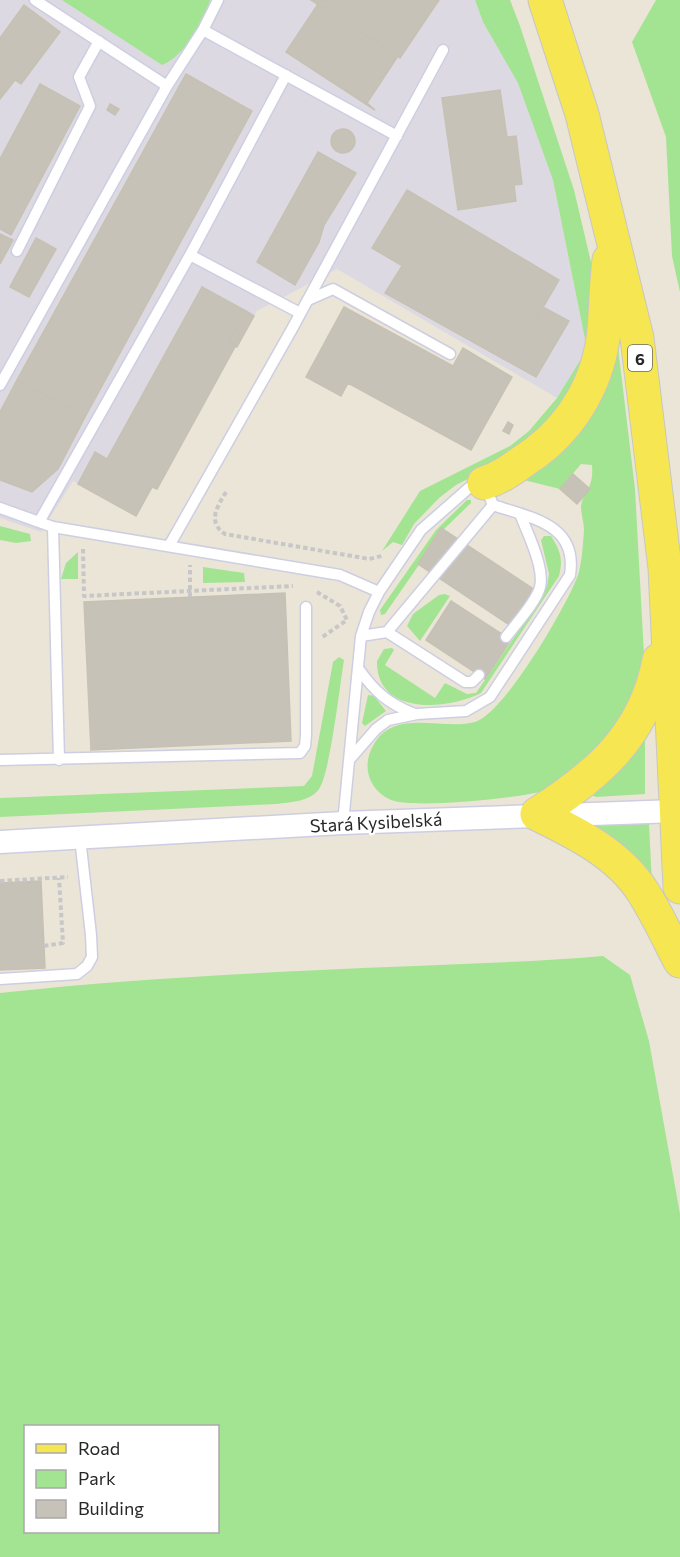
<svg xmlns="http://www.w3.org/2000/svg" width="680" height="1557" viewBox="0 0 680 1557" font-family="Commissioner,sans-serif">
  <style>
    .industrial { fill: #ddd9e2 }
    .green { fill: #a2e491; fill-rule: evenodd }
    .building { fill: #c6c2b8; stroke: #c6c1b2; stroke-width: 1.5 }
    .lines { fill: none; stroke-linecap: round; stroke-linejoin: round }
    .service-casing { stroke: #cdcee1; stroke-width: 13 }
    .minor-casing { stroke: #cdcee1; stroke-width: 25 }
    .primary-casing { stroke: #c7c7c7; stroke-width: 35 }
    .path { stroke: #c7c7c7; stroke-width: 4; stroke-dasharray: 4.5 3; stroke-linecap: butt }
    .service { stroke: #fff; stroke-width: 10 }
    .minor { stroke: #fff; stroke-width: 22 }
    .primary { stroke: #f5e652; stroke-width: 33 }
    .labels { text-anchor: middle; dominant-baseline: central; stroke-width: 5; stroke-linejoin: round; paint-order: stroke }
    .shield { fill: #fff; stroke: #686868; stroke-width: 1.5 }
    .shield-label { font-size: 16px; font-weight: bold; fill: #272727 }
    .street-label { font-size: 18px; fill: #272727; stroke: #fff }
  </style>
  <rect width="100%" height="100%" fill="#ebe5d8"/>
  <!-- industrial -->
  <path class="industrial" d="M0 0H475L483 22 517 79 553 180 587 349 557 398 337 269 257 311 136 516 73 481 41 532 0 518Z"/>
  <!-- green -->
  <path class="green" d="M62 0H210C203 22 184 57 162 65Z
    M475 0H510L520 26 574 190 595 279 596 329 575 390 544 431 517 454 456 485 439 498 414 524 402 545 393 542 382 551 420 491 510 446 529 431 557 398 587 349 553 180 518 83 483 22Z
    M656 0H680V292L672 256 666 137 632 42Z
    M617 339 635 489 644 655C641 674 635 714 621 728 608 742 591 754 577 766 567 774 556 787 544 791 519 798 414 809 391 800 368 790 361 765 374 744 395 708 443 731 475 722 504 714 568 604 578 575 582 562 583 544 584 530 584 522 581 514 581 507 583 490 594 490 592 465L581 464 560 489 520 479Z
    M467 500H471V503L443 530 385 614 381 615 380 610 436 530Z
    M0 526 30 534 31 541 16 543 0 540Z
    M544 536H551C561 551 563 560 559 576L481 693C448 710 376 716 377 661L384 649 392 648 394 650 385 665 435 698 445 683 467 694 476 693 542 597 547 586 549 574 541 540Z
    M78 552V579H61L66 563Z
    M203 567 244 573 245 582 203 583Z
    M445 594 450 596 420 641 407 626 413 614 439 595Z
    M339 657 344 660C340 684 330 774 319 789 310 802 290 802 276 804L0 817V798L304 786 312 776 333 662Z
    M368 695 374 696 386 711 365 726 362 723Z
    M645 732V794L596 797 590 794Z
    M647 821 649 824 652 884 589 823Z
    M603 956 630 975 649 1041 680 1214V1557H0V993C107 981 214 975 321 970 415 965 509 964 603 956ZM26 1426H218V1532H26Z"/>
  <!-- building -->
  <path class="building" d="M311 0H439L400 58Z
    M318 4 398 56 367 103 375 110 286 52Z
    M24 5 60 32 21 84 15 80 0 99V38Z
    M186 74 252 111 85 417 17 380Z
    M40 84 80 106 11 235 0 229V159Z
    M500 90 507 137 516 136 522 184 514 185 516 201 458 210 442 98Z
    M110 104 119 109 115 115 107 110Z
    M331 141a12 12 0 1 1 24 0a12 12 0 1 1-24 0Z
    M318 152 356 173 324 225 319 242 295 285 257 262Z
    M407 190 559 280 525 338 372 248Z
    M0 234 13 240 0 264Z
    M36 238 56 249 29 297 10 287Z
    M402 266 525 338 543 307 569 321 536 377 385 293Z
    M202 287 246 311 229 341 236 345 157 489 152 487 136 516 78 484 95 452 107 459Z
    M344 307 453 366 463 348 512 377 471 450 348 383 341 396 306 377Z
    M246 311 254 316 237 347 229 341Z
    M17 380 85 417 58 469 32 492 0 480V412Z
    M508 422 513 425 509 434 503 431Z
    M573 474 590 489 577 504 560 489Z
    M441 528 535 590 511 626 418 564Z
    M285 593 291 741 91 750 84 602Z
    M451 601 511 640 485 679 426 640Z
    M41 881 45 968 0 970V883Z"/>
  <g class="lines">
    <defs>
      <path id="service" d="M203 30 218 0
        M167 86 203 30 397 136
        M17 251 90 106 79 77 99 41
        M190 255 286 75
        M308 300 333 289 450 354
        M0 385 167 86 35 0
        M0 508 53 527 340 575 379 592
        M39 522 190 255 300 313
        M53 527 59 760
        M169 546 292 329 443 50
        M387 632 465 682H472L479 675
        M361 636 387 632 493 505
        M506 637C515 625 537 601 540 587 545 568 527 532 520 514
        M358 668C374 691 388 704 415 714
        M0 760 300 753 305 746 306 735V607
        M343 823 361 636 369 612 379 592 421 530 470 487 484 483 493 505C531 518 578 524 570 575L490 697 466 711 417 714 388 720 376 729 350 759
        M0 979 77 974 87 966 92 957 91 935 80 838"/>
      <path id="minor" d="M0 842 343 823 676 811"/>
      <path id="primary" d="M545 0 582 114 637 338 665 568 680 887
        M484 483C504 477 517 465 535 453 574 424 600 379 604 329 606 306 606 283 609 260
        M537 814C598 775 645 735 659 660
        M537 814C576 833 619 854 643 892 657 914 668 938 680 961"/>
    </defs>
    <!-- service casing -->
    <use href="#service" class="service-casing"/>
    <!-- minor casing -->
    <use href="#minor" class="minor-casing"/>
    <!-- primary casing -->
    <use href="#primary" class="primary-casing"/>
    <!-- path -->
    <path class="path" d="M226 492C217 507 207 522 225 534L369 559 382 556
      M83 549 84 596 293 586
      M317 592 340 606 347 620 321 638
      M190 597V565
      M0 881 68 877
      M44 946 63 943 59 878"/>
    <!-- service -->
    <use href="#service" class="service"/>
    <!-- minor -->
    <use href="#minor" class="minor"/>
    <!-- primary -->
    <use href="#primary" class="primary"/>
  </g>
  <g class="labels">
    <!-- shield labels -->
    <rect class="shield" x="628" y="345" width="24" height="26" rx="4.5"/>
    <g class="shield-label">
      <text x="640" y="358">6</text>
    </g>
    <!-- street labels -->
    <g class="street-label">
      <text transform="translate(376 822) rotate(-3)">Stará Kysibelská</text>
    </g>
  </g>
  <!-- legend -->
  <rect x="24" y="1425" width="195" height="108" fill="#ffffff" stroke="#a9a9a9" stroke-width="1.5"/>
  <rect x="36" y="1444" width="30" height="9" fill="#f5e652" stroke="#a9a9a9" stroke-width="1.5"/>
  <text x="78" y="1455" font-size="18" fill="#272727">Road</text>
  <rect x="36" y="1470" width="30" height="18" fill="#a2e491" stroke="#a9a9a9" stroke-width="1.5"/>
  <text x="78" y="1485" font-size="18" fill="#272727">Park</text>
  <rect x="36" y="1500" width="30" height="18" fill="#c6c2b8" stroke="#a9a9a9" stroke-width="1.5"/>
  <text x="78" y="1515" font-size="18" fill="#272727">Building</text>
</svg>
